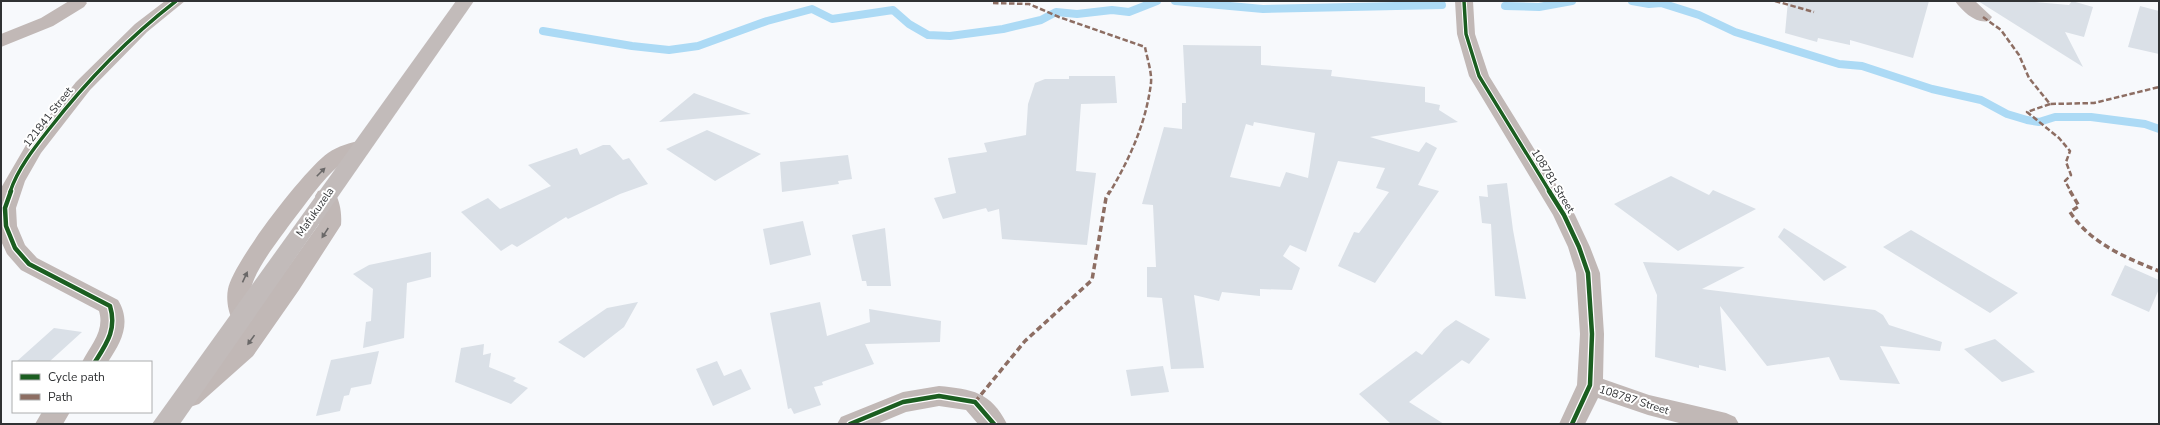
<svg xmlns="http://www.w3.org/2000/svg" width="2160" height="425" viewBox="0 0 2160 425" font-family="'Nunito Sans',sans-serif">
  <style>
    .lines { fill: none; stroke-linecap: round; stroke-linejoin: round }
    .stream { stroke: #acdaf5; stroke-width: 8 }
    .building { fill: #dae0e7; fill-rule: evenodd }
    .minor { fill: #c1b8b6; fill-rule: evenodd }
    .major { fill: #c2bbba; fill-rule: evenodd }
    .quiet-far1 { stroke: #8d6e63; stroke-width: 2.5; stroke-dasharray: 5.5 2.5; stroke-linecap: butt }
    .quiet { stroke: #8d6e63; stroke-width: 3.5; stroke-dasharray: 6 3.5; stroke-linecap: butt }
    .cycleway-far1-casing { stroke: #fff; stroke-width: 5.5 }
    .cycleway-casing { stroke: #fff; stroke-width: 7 }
    .cycleway-far1 { stroke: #1b5e20; stroke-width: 3.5 }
    .cycleway { stroke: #1b5e20; stroke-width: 4.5 }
    .oneway { fill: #6a6868 }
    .labels { text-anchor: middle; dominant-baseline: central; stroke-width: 4; stroke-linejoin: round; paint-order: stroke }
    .street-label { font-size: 11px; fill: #303234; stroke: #fff }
  </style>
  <rect width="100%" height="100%" fill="#f7f9fc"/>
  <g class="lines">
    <!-- stream -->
    <path class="stream" d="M1175 1 1263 9 1442 5
      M1632 1 1649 4 1661 3 1699 15 1735 32 1839 64 1862 66 1932 89 1981 100 2007 114 2027 120 2039 122 2055 117H2091L2145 124 2159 129
      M1505 6 1539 7 1572 1
      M543 31 632 46 669 50 698 46 767 21 812 9 832 19 893 10 909 24 928 35 950 36 1003 29 1041 20 1056 12 1077 14 1112 10 1129 12 1157 1"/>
  </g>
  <!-- building -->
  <path class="building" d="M1788 1H1929L1913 58 1850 40V45L1818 38 1817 42 1785 33Z
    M1978 1H2025L2069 5 2072 1 2093 7 2084 37 2065 32 2083 67Z
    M2140 6 2159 11V54L2128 47Z
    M1183 45 1261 46V65L1332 70 1331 76 1425 87V102L1440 105 1439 110 1458 122 1370 137 1419 152 1426 142 1437 148 1418 185 1439 191 1375 283 1338 266 1354 232 1359 233 1389 192 1376 188 1385 168 1338 161 1306 252 1290 245 1283 256 1300 268 1292 290 1260 289V296L1222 292 1219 301 1194 295 1204 368 1171 369 1162 298 1147 297V267H1156L1153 205 1142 204 1164 127 1182 129V103H1186ZM1254 122 1315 133 1308 178 1286 172 1280 187 1230 177 1246 124 1253 126Z
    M1069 76H1115L1117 103 1081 104 1076 171 1096 173 1087 245 1002 239 999 209 988 212 986 208 943 219 934 198 956 193 948 158 987 152 984 143 1026 135 1028 104 1035 83 1045 79H1069Z
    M694 93 751 114 659 122Z
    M707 130 761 154 715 181 666 149Z
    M603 145H610L623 160 629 158 648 184 620 194 568 219 566 217 517 247 512 244 501 251 461 212 488 198 500 209 551 186 528 165 577 148 580 155Z
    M848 155 852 179 838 181 839 184 782 192 780 162Z
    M1671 176 1709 195 1713 190 1756 209 1678 251 1614 204Z
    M1507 183 1513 230 1526 299 1495 296 1491 224 1482 223 1479 196 1488 197 1487 185Z
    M803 221 811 255 770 265 763 229Z
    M885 228 891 286H867L866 281H862L852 235Z
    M1784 228 1847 267 1824 281 1778 237Z
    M1911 230 2018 293 1990 313 1883 247Z
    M431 252V277L407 283 404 338 363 348 366 322 371 321 373 289 353 274 369 265Z
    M1643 262 1745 267 1702 289 1875 310 1883 315 1889 325 1942 342 1940 351 1880 346 1900 384 1840 380 1829 357 1767 366 1720 306 1726 371 1699 365V368L1655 357 1657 295Z
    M2125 265 2159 280V289L2149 312 2111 295Z
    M638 302 624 327 584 358 558 342 607 308Z
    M820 302 827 336 870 322 869 309 941 321 940 342 865 344 874 364 822 382 823 385 814 387 821 405 794 414 791 408 788 409 770 313Z
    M1456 320 1490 339 1469 364 1462 360 1409 402 1444 424H1391L1359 394 1416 351 1422 355 1444 329Z
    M54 328 82 332 49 362H16Z
    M1995 339 2035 372 2002 382 1964 349Z
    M484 344 483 355 491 353 489 367 516 378 513 381 528 388 511 404 455 382 461 348Z
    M379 351 371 384 351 388 349 395 344 396 340 411 316 416 331 360Z
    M717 361 724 376 741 369 751 389 713 406 696 369Z
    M1163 366 1169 392 1131 396 1126 370Z"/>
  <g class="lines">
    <!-- minor -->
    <path class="minor" d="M69 1H85L87 3 84 7 53 26 1 47V34L41 18Z
      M165 1H185L147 32 90 90 41 153 25 181 16 208 17 226 25 245 37 258 118 300C132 323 121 342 108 362H82C91 345 105 331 99 311L21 270 7 254 1 241V188L26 145 76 82 135 24Z
      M1455 1H1473L1475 34 1489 76 1575 215 1590 247 1600 273 1604 334 1603 379 1649 395 1726 413 1735 417 1739 424H1683L1648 415 1598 398 1585 424H1559L1577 385 1580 334 1576 273 1568 247 1553 215 1469 76 1457 34Z
      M1955 1H1975L1992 17 1989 21C1976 24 1963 12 1955 1Z
      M362 140 369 141 372 146C366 155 350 156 341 164 321 180 306 204 290 224 278 241 255 269 251 289 250 301 256 311 251 321L242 324 233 321C228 312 226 299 228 289 233 262 305 169 328 153 338 146 350 143 362 140Z
      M326 189 334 191C340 201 342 213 341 225L299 290 253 356 199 404 190 407 181 404 177 397 181 390 235 342 319 224 320 214 315 196 318 191Z
      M939 386C972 389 991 392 1007 424H978L966 410 939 406 906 412 877 424H837L841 417 903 392Z
      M42 412H70L63 424H35Z"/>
    <!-- major -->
    <path class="major" d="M456 1H474L180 424H152Z"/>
    <!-- quiet-far1 -->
    <path class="quiet-far1" d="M1775 1 1814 12
      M993 3 1029 4 1059 17 1145 47C1147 58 1152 72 1151 83 1146 123 1130 158 1110 192
      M1983 17 2001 30 2019 55 2029 78 2050 104 2094 103 2159 87
      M2050 104 2027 112 2059 138 2070 151 2066 162 2071 175 2065 181 2071 192"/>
    <!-- quiet -->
    <path class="quiet" d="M2070 191 2079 206 2070 212C2090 243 2126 258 2159 271
      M975 402 1025 341 1092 280 1106 198 1110 191"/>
    <defs>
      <path id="cycleway-far1" d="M1464 1 1466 34 1479 76 1550 192
        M10 192C18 168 35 147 50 128 88 79 127 39 176 1"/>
      <path id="cycleway" d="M11 191 5 208 6 226 15 248 29 264 110 306C117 329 107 343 95 362
        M1549 191 1564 215 1579 247 1588 273 1592 334 1590 385 1572 424
        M850 424 903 402 939 396 975 402 994 424"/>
    </defs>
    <!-- cycleway-far1 casing -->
    <use href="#cycleway-far1" class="cycleway-far1-casing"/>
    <!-- cycleway casing -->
    <use href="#cycleway" class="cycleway-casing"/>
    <!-- cycleway-far1 -->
    <use href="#cycleway-far1" class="cycleway-far1"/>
    <!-- cycleway -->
    <use href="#cycleway" class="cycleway"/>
  </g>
  <!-- one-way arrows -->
  <defs><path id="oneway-solid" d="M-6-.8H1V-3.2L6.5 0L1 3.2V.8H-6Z"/></defs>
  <g class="oneway">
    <use href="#oneway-solid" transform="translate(321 172) rotate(-45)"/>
    <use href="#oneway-solid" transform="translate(325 233) rotate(123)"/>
    <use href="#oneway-solid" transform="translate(245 277) rotate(-65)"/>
    <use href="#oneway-solid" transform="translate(251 340) rotate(126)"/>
  </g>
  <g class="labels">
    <!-- street labels -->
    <g class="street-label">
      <text transform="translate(48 117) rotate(-52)">121841 Street</text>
      <text transform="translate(1553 181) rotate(59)">108781 Street</text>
      <text transform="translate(315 212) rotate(-55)">Mafukuzela</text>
      <text transform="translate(1634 400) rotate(18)">108787 Street</text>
    </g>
  </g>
  <!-- border -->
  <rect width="2160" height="425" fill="none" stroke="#303234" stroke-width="4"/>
  <!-- legend -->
  <rect x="12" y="361" width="140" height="52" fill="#ffffff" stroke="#acadae"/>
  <rect x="20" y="374" width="20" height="6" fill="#1b5e20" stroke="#acadae"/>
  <text x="48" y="381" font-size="12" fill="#303234">Cycle path</text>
  <rect x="20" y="394" width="20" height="6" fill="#8d6e63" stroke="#acadae"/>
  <text x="48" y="401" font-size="12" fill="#303234">Path</text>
</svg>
